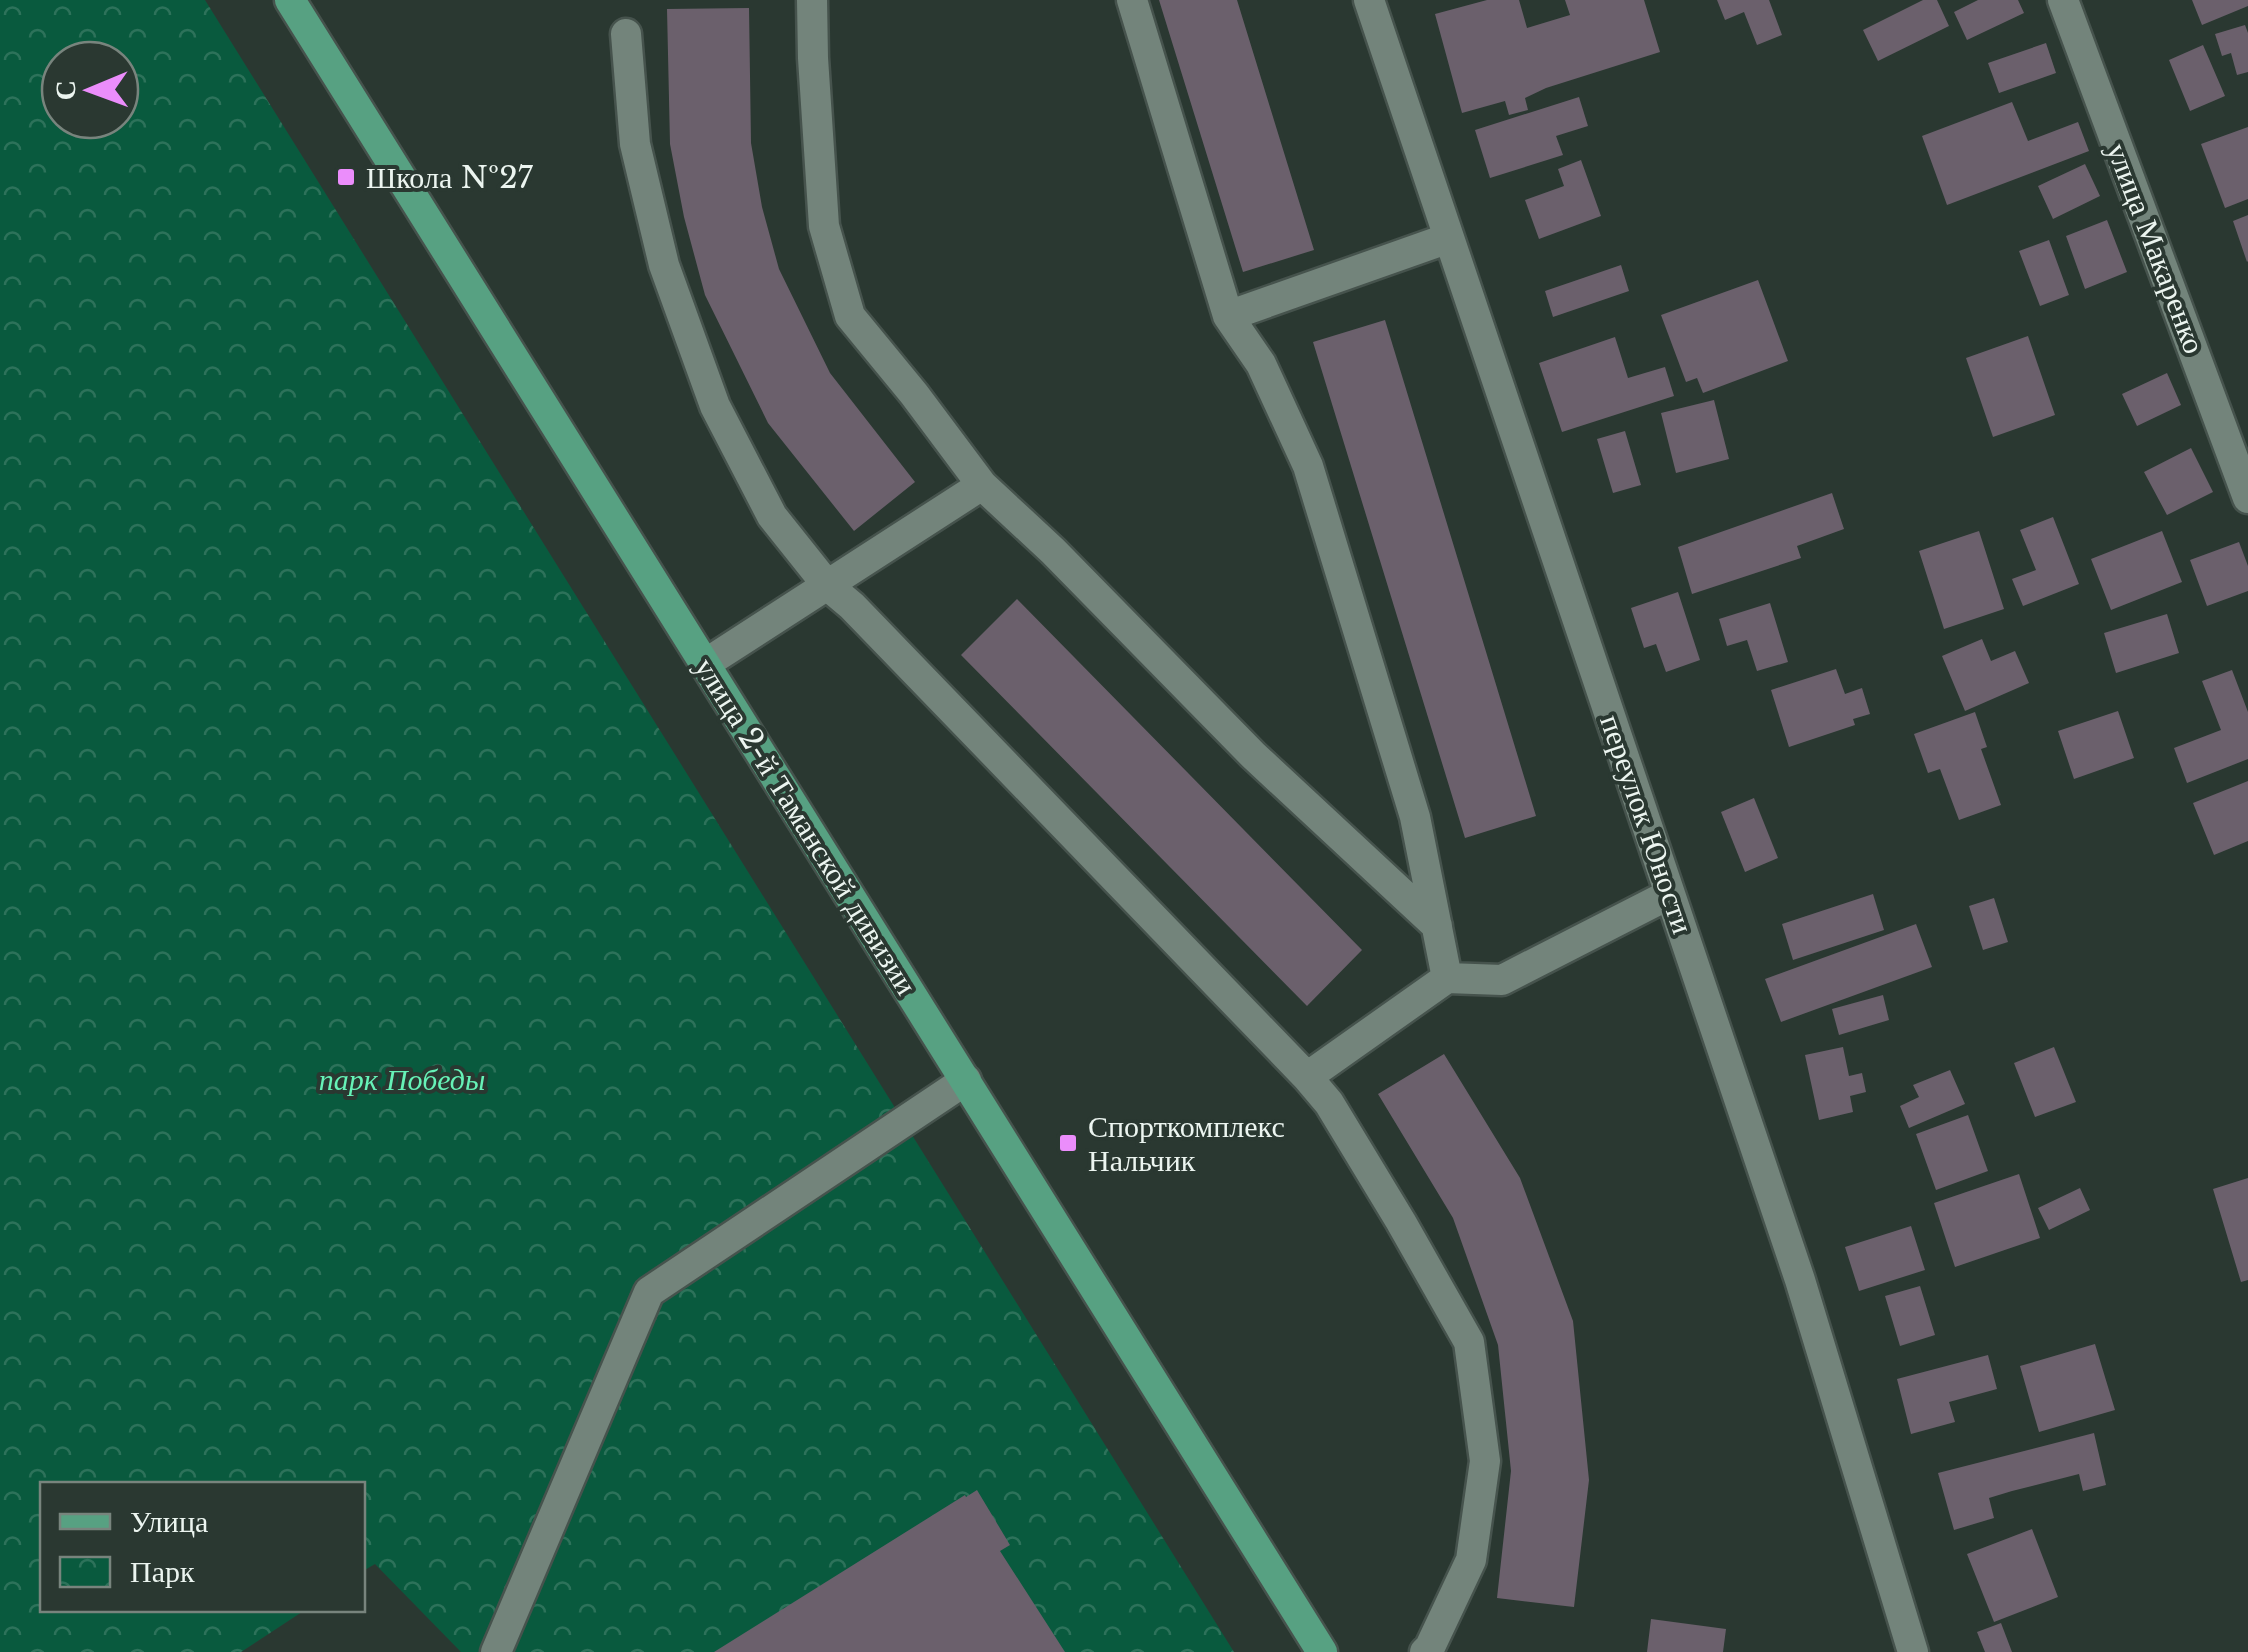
<svg xmlns="http://www.w3.org/2000/svg" width="2248" height="1652" viewBox="0 0 2248 1652" font-family="'Libre Baskerville',serif">
  <style>
    .park { fill: url(#park-crowns); fill-rule: evenodd }
    .building { fill: #6b606c }
    .lines { fill: none; stroke-linecap: round; stroke-linejoin: round }
    .minor-casing { stroke: #46534d; stroke-width: 35 }
    .major-casing { stroke: #46534d; stroke-width: 35 }
    .minor { stroke: #73847b; stroke-width: 30 }
    .major { stroke: #57a182; stroke-width: 30 }
    .poi-dot { fill: #eb8dfb; stroke: #2a3831; stroke-width: 4 }
    .labels { text-anchor: middle; dominant-baseline: central; stroke-width: 8; stroke-linejoin: round; paint-order: stroke }
    .poi-label { font-size: 30px; fill: #ecf5f0; stroke: #2a3831; text-anchor: start }
    .street-label { font-size: 30px; fill: #ecf5f0; stroke: #2a3831 }
    .park-label { font-size: 30px; font-style: italic; fill: #66f2b7; stroke: #2a3831 }
  </style>
  <defs>
    <pattern id="park-crowns" width="20" height="18" patternUnits="userSpaceOnUse" patternTransform="scale(2.5)"><rect width="20" height="18" fill="#095a3e"/><path d="M2 6a3 3 0 1 1 6 0M12 15a3 3 0 1 1 6 0" fill="none" stroke="#2d725a"/></pattern>
  </defs>
  <rect width="100%" height="100%" fill="#2a3831"/>
  <!-- park -->
  <path class="park" d="M0 0H205L1234 1652H461L375 1564 363 1571 362 1484H42V1610H305L241 1652H0ZM60 60H120V120H60Z"/>
  <!-- building -->
  <path class="building" d="M1159 0H1237L1314 250 1243 272Z
    M1487 0H1519L1527 28 1570 15 1565 0H1644L1660 52 1546 88 1525 98 1528 110 1509 115 1505 101 1462 113 1435 14Z
    M1717 0H1769L1782 35 1757 45 1744 12 1725 20Z
    M1923 0H1937L1949 26 1878 61 1863 30Z
    M1978 0H2018L2024 13 1967 40 1954 12Z
    M2192 0H2248V6L2202 25Z
    M749 8 751 143 762 207 779 269 830 373 915 482 854 531 768 423 705 295 684 217 670 144 667 9Z
    M2245 25 2248 33V72L2237 75 2231 53 2222 56 2215 34Z
    M2046 43 2056 73 1999 93 1988 63Z
    M2203 45 2225 96 2190 111 2169 60Z
    M1579 97 1588 126 1556 136 1563 155 1490 178 1475 130Z
    M2012 102 2028 141 2078 122 2089 151 1947 205 1922 136Z
    M2248 127V199L2225 208 2201 144Z
    M1581 160 1601 216 1539 239 1525 200 1564 186 1558 169Z
    M2085 164 2100 196 2053 219 2038 186Z
    M2248 215V261L2247 262 2233 221Z
    M2107 220 2127 272 2085 289 2066 236Z
    M2049 240 2069 295 2040 306 2019 251Z
    M1621 265 1629 291 1553 317 1545 291Z
    M1758 280 1788 361 1703 393 1697 378 1686 382 1661 315Z
    M1385 320 1536 816 1465 838 1313 342Z
    M2028 336 2055 415 1993 437 1966 358Z
    M1615 337 1628 378 1665 367 1674 396 1562 432 1539 363Z
    M2167 373 2181 405 2137 426 2122 394Z
    M1714 400 1729 459 1676 473 1661 413Z
    M1625 431 1641 485 1613 493 1597 439Z
    M2191 448 2213 492 2167 515 2144 472Z
    M1832 493 1844 529 1797 546 1801 558 1692 594 1678 547Z
    M2053 517 2079 584 2023 606 2012 579 2036 570 2020 530Z
    M1979 531 2004 609 1944 629 1919 551Z
    M2162 531 2182 582 2111 610 2091 559Z
    M2239 542 2248 566V591L2207 606 2190 560Z
    M1678 592 1700 660 1666 672 1656 644 1644 648 1631 608Z
    M1017 599 1362 950 1307 1006 961 655Z
    M1770 603 1788 662 1757 671 1747 640 1727 646 1719 619Z
    M2167 614 2179 653 2116 673 2104 633Z
    M1982 639 1991 661 2015 651 2029 683 1965 711 1942 656Z
    M1836 669 1845 694 1862 688 1870 714 1853 719 1855 725 1789 747 1771 690Z
    M2232 670 2248 712V759L2187 783 2174 748 2221 730 2202 681Z
    M2118 711 2134 758 2074 779 2058 731Z
    M1975 712 1987 747 1981 749 2001 805 1959 820 1940 769 1928 773 1914 734Z
    M2248 781V841L2214 855 2193 803Z
    M1754 798 1778 858 1745 872 1721 812Z
    M1873 894 1884 930 1793 960 1782 924Z
    M1994 898 2008 942 1983 950 1969 906Z
    M1916 924 1932 967 1781 1022 1765 979Z
    M1883 995 1889 1020 1839 1035 1832 1009Z
    M1843 1047 1849 1076 1862 1073 1866 1092 1850 1096 1853 1112 1819 1120 1805 1055Z
    M2054 1047 2076 1102 2035 1117 2014 1063Z
    M1444 1054 1520 1178 1573 1321 1589 1480 1574 1607 1497 1598 1511 1471 1498 1345 1453 1218 1378 1094Z
    M1950 1070 1965 1104 1909 1128 1900 1106 1919 1097 1913 1085Z
    M1968 1115 1988 1171 1936 1190 1916 1134Z
    M2019 1174 2040 1238 1955 1267 1934 1203Z
    M2248 1178V1280L2241 1282 2213 1189Z
    M2080 1188 2090 1210 2049 1230 2038 1208Z
    M1911 1226 1925 1270 1859 1291 1845 1247Z
    M1920 1286 1935 1335 1900 1346 1885 1296Z
    M2095 1344 2115 1410 2039 1432 2020 1366Z
    M1988 1355 1997 1389 1949 1402 1955 1422 1911 1434 1897 1379Z
    M2094 1433 2106 1485 2083 1491 2079 1474 2012 1491 1989 1498 1994 1518 1954 1530 1938 1473Z
    M977 1490 1010 1545 1000 1551 1065 1652H714L965 1495 966 1497Z
    M2032 1529 2058 1597 1994 1622 1967 1554Z
    M1651 1619 1726 1629 1723 1652H1647Z
    M2001 1623 2012 1652H1985L1977 1632Z"/>
  <g class="lines">
    <defs>
      <path id="minor" d="M1132 0 1228 316 1449 238
        M1369 0 1800 1280 1913 1652
        M2063 0 2248 498
        M626 34 635 144 664 265 715 406 772 516 827 585 852 606 1307 1077 1329 1103 1401 1222 1469 1342 1485 1461 1471 1560 1430 1647 1425 1652
        M1228 316 1261 364 1308 466 1415 817 1447 978 1307 1077
        M982 485 1053 551 1253 755 1437 926
        M705 664 982 485 914 394 850 316 824 226 813 58 812 0
        M1447 978 1502 980 1670 894
        M496 1652 649 1292 966 1080"/>
      <path id="major" d="M290 0 1322 1652"/>
    </defs>
    <!-- minor casing -->
    <use href="#minor" class="minor-casing"/>
    <!-- major casing -->
    <use href="#major" class="major-casing"/>
    <!-- minor -->
    <use href="#minor" class="minor"/>
    <!-- major -->
    <use href="#major" class="major"/>
  </g>
  <!-- markers -->
  <g class="poi-dot">
    <rect x="336" y="167" width="20" height="20" rx="5"/>
    <rect x="1058" y="1133" width="20" height="20" rx="5"/>
  </g>
  <g class="labels">
    <!-- poi labels -->
    <g class="poi-label">
      <text x="366" y="177">Школа №27</text>
      <text x="1088" y="1126">Спорткомплекс<tspan x="1088" dy="34">Нальчик</tspan></text>
    </g>
    <!-- street labels -->
    <g class="street-label">
      <text transform="translate(2156 248) rotate(69)">улица Макаренко</text>
      <text transform="translate(1647 824) rotate(71)">переулок Юности</text>
      <text transform="translate(806 826) rotate(58)">улица 2-й Таманской дивизии</text>
    </g>
    <!-- park labels -->
    <g class="park-label">
      <text x="402" y="1079">парк Победы</text>
    </g>
  </g>
  <!-- legend -->
  <rect x="40" y="1482" width="325" height="130" fill="#2a3831" stroke="#78847d" stroke-width="2.5"/>
  <rect x="60" y="1514" width="50" height="15" fill="#57a182" stroke="#78847d" stroke-width="2.5"/>
  <text x="130" y="1532" font-size="30" fill="#ecf5f0">Улица</text>
  <rect x="60" y="1557" width="50" height="30" fill="url(#park-crowns)" stroke="#78847d" stroke-width="2.5"/>
  <text x="130" y="1582" font-size="30" fill="#ecf5f0">Парк</text>
  <!-- north arrow -->
  <g transform="translate(90 90) rotate(269)"><circle r="48" fill="#2a3831" stroke="#78847d" stroke-width="2.5"/>
  <path d="M0-8L18 38L0 25L-18 38Z" fill="#eb8dfb"/>
  <text y="-15" font-size="28" font-weight="bold" text-anchor="middle" fill="#ecf5f0">С</text>
  </g>
</svg>
